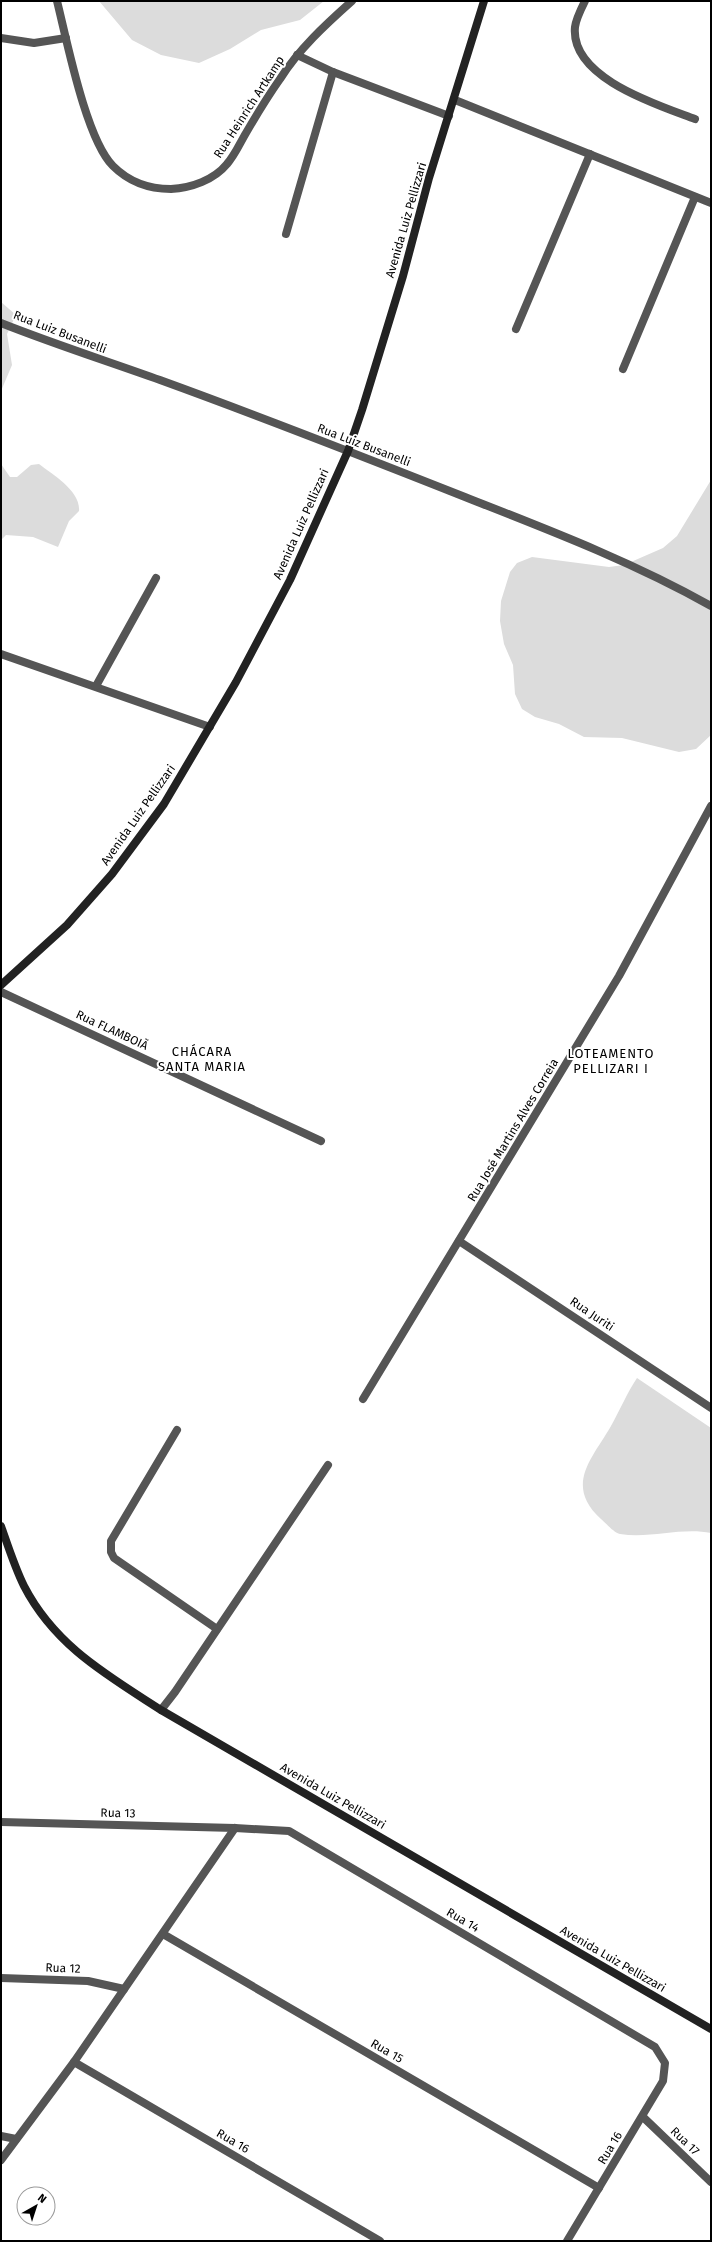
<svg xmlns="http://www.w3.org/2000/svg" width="712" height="2242" viewBox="0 0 712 2242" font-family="'Fira Sans',sans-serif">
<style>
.green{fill:#dcdcdc}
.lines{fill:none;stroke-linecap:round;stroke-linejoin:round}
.lane{stroke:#555;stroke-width:8}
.street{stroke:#555;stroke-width:8}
.secondary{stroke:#222;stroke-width:8}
.labels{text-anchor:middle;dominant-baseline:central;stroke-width:4;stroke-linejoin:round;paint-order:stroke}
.street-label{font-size:12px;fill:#000;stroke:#fff}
.neighbourhood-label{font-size:13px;letter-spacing:1px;fill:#000;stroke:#fff}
</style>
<rect width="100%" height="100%" fill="#fff"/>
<g class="green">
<polygon points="99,1 324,1 300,20 261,30 230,49 199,63 161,55 132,40"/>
<polygon points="1,302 16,315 7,334 12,365 1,391"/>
<path d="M1,464L10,477H17L31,465L39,464C53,475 81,491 79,511L69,521L58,547L33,537L6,535L1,540Z"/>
<polygon points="711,480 711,735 696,749 679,752 622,738 584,737 559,724 535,717 522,709 515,694 513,665 504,644 500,621 501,601 510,572 517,563 532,557 609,567 624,565 663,548 677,536"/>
<path d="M637,1378L711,1428V1533C681,1527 650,1539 620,1534C614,1533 606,1523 601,1519C564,1485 592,1459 611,1426C620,1410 627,1393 637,1378Z"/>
</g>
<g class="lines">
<g class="lane">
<path d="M585,1C581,9 576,19 575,27C570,78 658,105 695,119"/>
<polyline points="177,1430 111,1541 111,1552 114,1558 217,1629"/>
<polyline points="161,1710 175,1692 328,1465"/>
</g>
<g class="street">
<path d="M57,1C67,41 86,139 113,166C129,182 149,189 171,189C191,188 214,180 227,164C235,155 240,143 246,133C257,114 268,96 280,79C299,49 325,25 352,1"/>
<polyline points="1,38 34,43 66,38"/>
<polyline points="297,55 333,72 449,116"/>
<polyline points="455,100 711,203"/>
<polyline points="286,234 333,72"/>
<path d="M1,323C54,344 107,361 160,380C262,417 364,457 465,497C549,530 633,562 711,606"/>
<polyline points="516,329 590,154"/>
<polyline points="623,369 695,197"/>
<polyline points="1,654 210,727"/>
<polyline points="96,686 156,578"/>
<polyline points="1,992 321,1141"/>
<polyline points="459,1241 711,1408"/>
<polyline points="363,1399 619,976 711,806"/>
<polyline points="1,1822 235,1828 289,1831 655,2047 665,2063 663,2081 567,2241"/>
<polyline points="163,1934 599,2188"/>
<polyline points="1,1978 88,1981 124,1989"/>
<polyline points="74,2062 380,2241"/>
<polyline points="643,2117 711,2182"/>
<polyline points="1,2136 16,2139"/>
<polyline points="1,2160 74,2062 235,1828"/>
</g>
<g class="secondary">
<polyline points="1,985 67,925 112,874 164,804 236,682 290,580 348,451 362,410 403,276 429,178 484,1"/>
<path d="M1,1526C8,1546 15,1568 24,1586C55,1646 107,1675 161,1710L711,2029"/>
</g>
</g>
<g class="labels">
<g class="street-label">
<text transform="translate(249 107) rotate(-57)">Rua Heinrich Artkamp</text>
<text transform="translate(406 220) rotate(-74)">Avenida Luiz Pellizzari</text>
<text transform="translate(60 332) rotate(21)">Rua Luiz Busanelli</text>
<text transform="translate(364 445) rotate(21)">Rua Luiz Busanelli</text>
<text transform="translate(301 524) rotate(-66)">Avenida Luiz Pellizzari</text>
<text transform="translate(138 815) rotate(-55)">Avenida Luiz Pellizzari</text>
<text transform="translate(112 1030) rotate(25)">Rua FLAMBOIÃ</text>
<text transform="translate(513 1130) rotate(-59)">Rua José Martins Alves Correia</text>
<text transform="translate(592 1314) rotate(34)">Rua Juriti</text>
<text transform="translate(333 1796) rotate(30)">Avenida Luiz Pellizzari</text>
<text transform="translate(118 1813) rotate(1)">Rua 13</text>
<text transform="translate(463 1920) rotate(30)">Rua 14</text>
<text transform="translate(613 1959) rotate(30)">Avenida Luiz Pellizzari</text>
<text transform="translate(63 1968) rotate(2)">Rua 12</text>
<text transform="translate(387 2051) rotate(30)">Rua 15</text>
<text transform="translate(233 2141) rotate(30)">Rua 16</text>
<text transform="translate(685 2141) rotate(44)">Rua 17</text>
<text transform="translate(610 2148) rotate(-59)">Rua 16</text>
</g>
<g class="neighbourhood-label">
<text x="202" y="1051">CHÁCARA<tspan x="202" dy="15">SANTA MARIA</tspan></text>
<text x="611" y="1053">LOTEAMENTO<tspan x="611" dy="15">PELLIZARI I</tspan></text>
</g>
</g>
<rect width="712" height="2242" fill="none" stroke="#000000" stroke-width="4"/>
<g transform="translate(36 2206) rotate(39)"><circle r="19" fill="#ffffff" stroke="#999999"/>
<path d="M0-3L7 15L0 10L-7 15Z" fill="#000000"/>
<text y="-6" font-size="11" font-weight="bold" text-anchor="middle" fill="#000000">N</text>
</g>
</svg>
